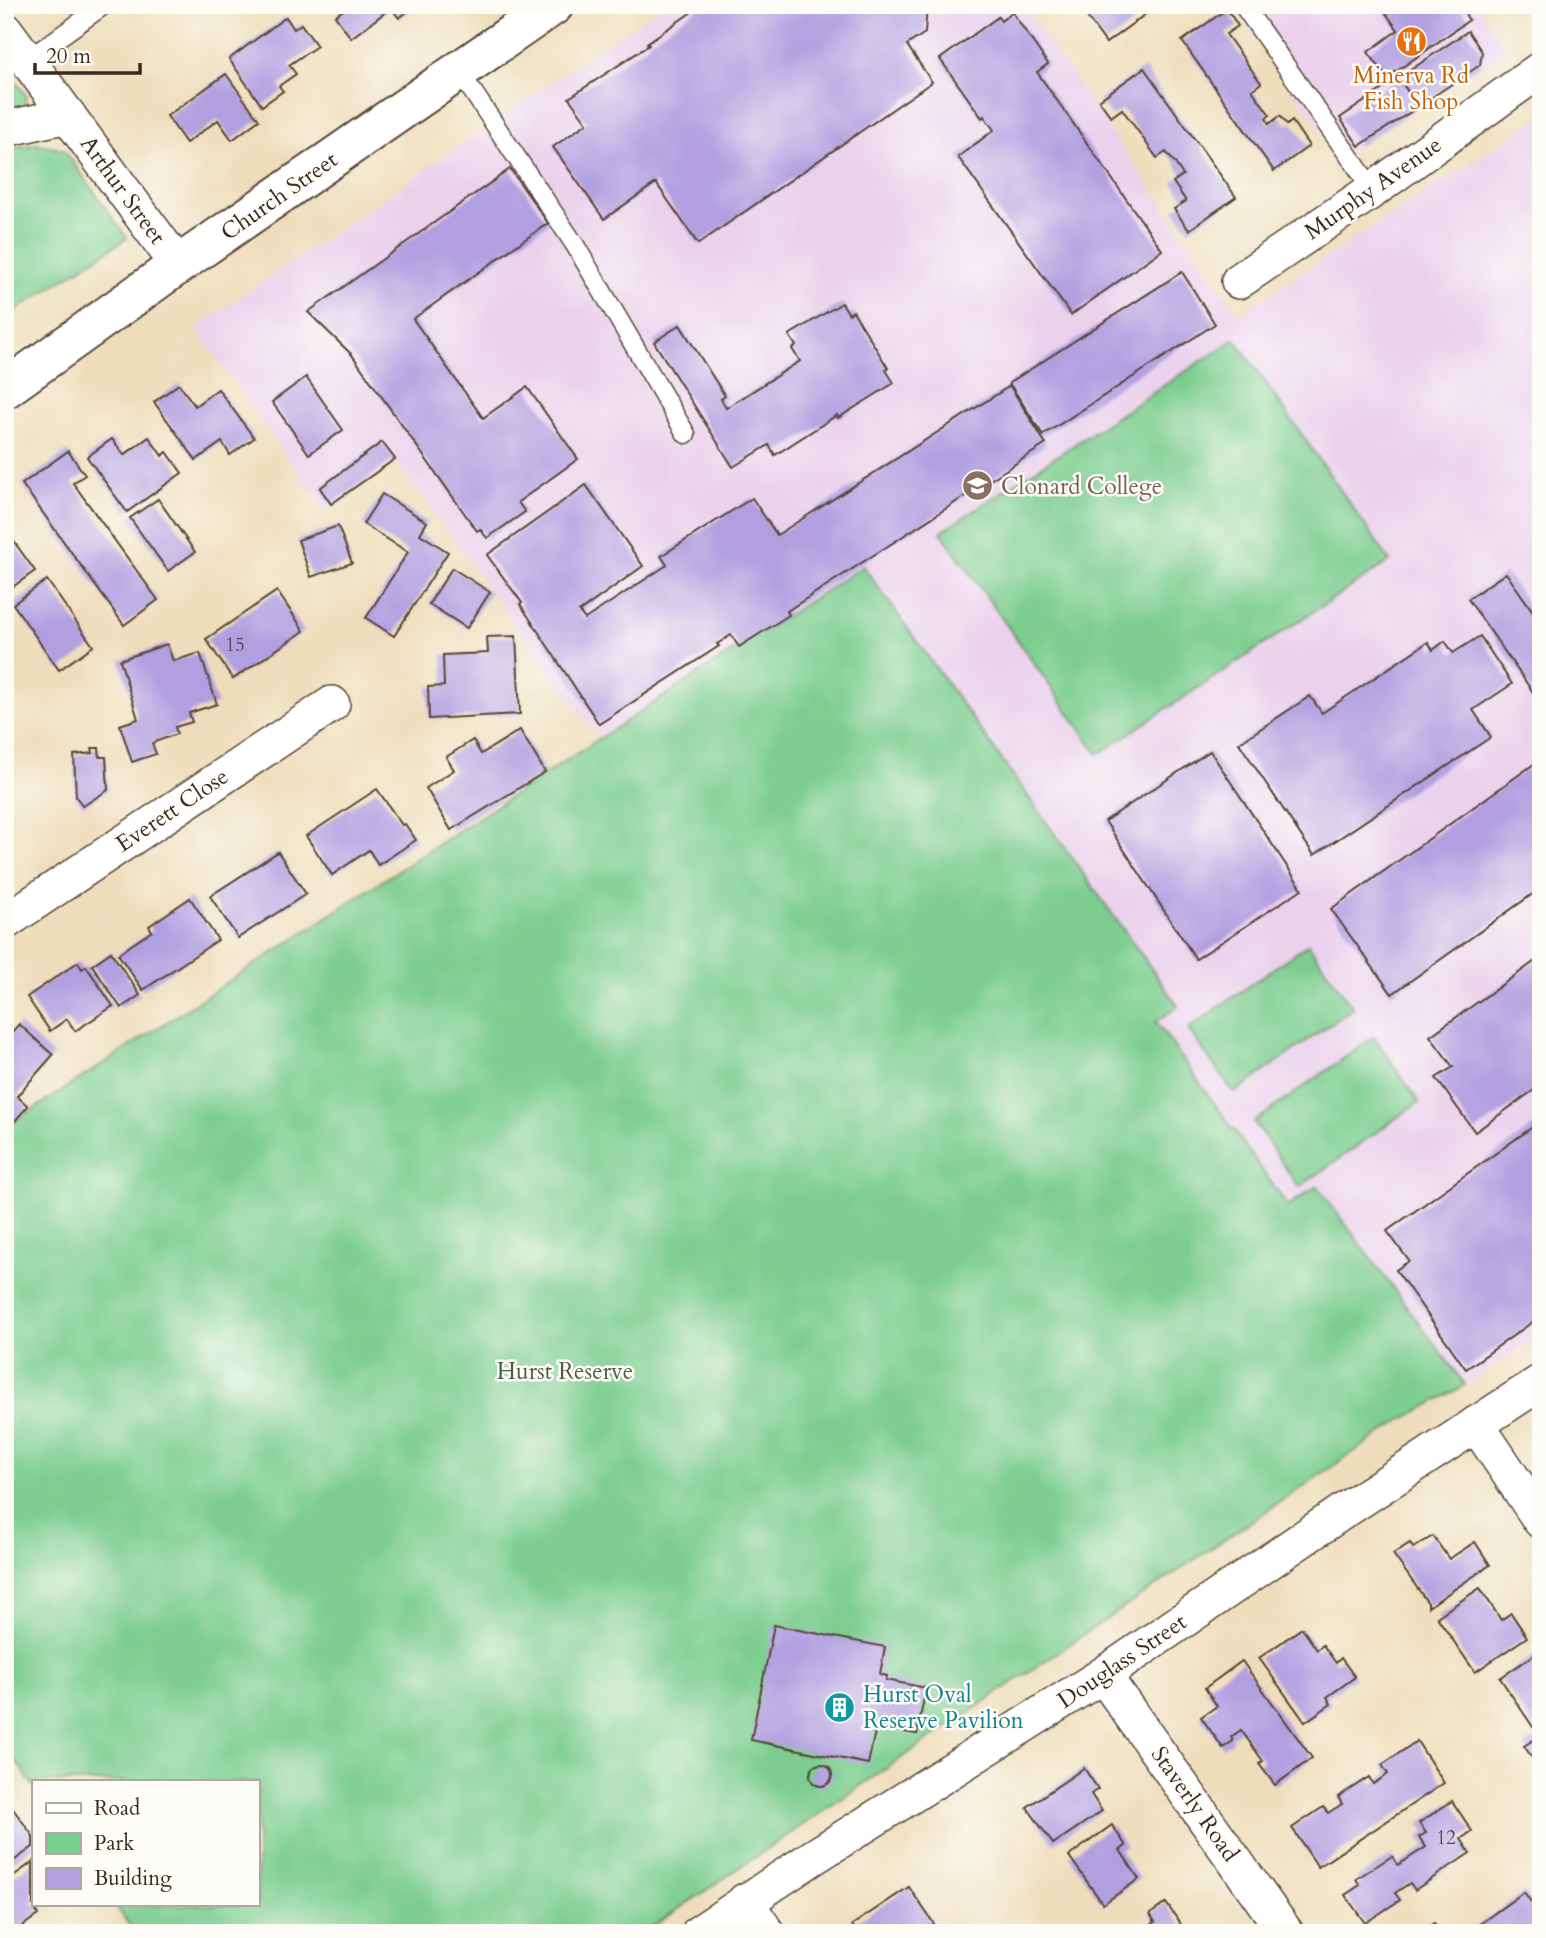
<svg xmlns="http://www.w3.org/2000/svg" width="1546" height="1938" viewBox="0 0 1546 1938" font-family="Cardo,serif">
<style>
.built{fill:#ead1ec}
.green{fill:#7bcd8f;stroke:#5b7c56;stroke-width:2}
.building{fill:#b19fe0}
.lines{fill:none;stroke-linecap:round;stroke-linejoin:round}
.service-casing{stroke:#564535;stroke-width:21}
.minor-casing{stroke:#564535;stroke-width:38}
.tertiary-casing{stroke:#564535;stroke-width:42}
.service{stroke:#fff;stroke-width:18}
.minor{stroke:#fff;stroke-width:35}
.tertiary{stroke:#fff;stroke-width:38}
.labels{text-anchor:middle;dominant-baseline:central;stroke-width:5;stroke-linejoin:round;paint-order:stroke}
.number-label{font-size:19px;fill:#58474e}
.food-label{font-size:23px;fill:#c56008;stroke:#fdfcf7}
.street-label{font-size:23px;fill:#3b2a1e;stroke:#fdfcf7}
.education-label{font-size:23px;fill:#785e54;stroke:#fdfcf7;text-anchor:start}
.park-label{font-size:23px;fill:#4e5b40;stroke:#fdfcf7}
.culture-label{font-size:23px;fill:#0d838f;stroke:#fdfcf7;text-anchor:start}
</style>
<rect width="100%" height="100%" fill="#fdfcf7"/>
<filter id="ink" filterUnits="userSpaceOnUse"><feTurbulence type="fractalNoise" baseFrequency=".0143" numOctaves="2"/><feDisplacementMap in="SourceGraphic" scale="14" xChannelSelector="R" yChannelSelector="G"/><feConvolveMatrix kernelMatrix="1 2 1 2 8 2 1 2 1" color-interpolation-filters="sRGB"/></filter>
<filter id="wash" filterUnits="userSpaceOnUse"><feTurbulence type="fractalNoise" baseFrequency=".00686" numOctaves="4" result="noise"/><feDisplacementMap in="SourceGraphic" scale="28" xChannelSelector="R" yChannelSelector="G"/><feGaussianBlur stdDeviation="1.57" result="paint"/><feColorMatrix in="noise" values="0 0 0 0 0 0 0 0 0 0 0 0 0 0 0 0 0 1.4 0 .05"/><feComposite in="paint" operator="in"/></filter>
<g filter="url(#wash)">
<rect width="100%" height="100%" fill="#eeddba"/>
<g class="built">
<polygon points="664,5 1022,5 1239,314 1541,117 1541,1335 1465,1385 1318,1186 1289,1206 1155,1022 1178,1005 863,566 600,740 396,461 325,511 196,328"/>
<polygon points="1233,5 1476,5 1508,50 1340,157"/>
</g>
<g class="green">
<polygon points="5,67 26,95 25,109 5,116"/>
<polygon points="38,144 64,150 127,238 5,317 5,148"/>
<polygon points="1235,339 1390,561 1098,754 941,532"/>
<polygon points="863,566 1178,1006 1156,1022 1288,1206 1317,1186 1465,1385 1395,1424 643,1933 135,1933 115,1905 257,1905 257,1782 33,1782 33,1786 16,1761 5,1767 5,1128"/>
<polygon points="1308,944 1353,1008 1234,1093 1188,1029"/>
<polygon points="1374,1037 1419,1102 1299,1187 1254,1122"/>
</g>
<g id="blocks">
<g class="building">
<polygon points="340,5 416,5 399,18 391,8 351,38 335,16 343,10"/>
<polygon points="702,5 927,5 925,33 907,45 932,82 698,244 656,183 604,219 553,147 587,123 569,98 649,45 647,43"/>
<polygon points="1089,5 1158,5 1106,43 1082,10"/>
<polygon points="1380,5 1458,5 1469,20 1387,78 1368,52 1398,30"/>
<polygon points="1227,9 1238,26 1226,34 1261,83 1252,90 1270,115 1266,118 1269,124 1280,116 1287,125 1292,121 1309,146 1274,171 1182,41"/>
<polygon points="1012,12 1048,64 1037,72 1162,250 1071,315 958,157 994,130 984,116 982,118 940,59 998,17 1001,21"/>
<polygon points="286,17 294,29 301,24 317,46 289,65 296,74 279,86 283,91 262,106 229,59"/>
<polygon points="1468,31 1482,52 1480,65 1419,106 1402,83 1418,107 1359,146 1340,118"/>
<polygon points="1144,68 1236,197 1189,230 1174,209 1186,201 1173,182 1183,175 1175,163 1166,152 1157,158 1122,109 1111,117 1099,100"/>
<polygon points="226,74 259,120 232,140 218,120 186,143 167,116"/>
<polygon points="510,169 548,223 413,319 483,418 527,387 578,459 518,502 525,512 487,538 480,529 477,531 352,355 308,312"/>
<polygon points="1182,272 1215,324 1043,435 1009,383"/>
<polygon points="842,303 849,314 853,311 888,368 886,370 894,383 838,418 837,415 775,455 769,445 733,467 654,342 680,325 725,396 721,399 726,408 800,361 792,349 796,346 789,335"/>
<polygon points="306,377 343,430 309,454 272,402"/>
<polygon points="179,384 195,406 218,389 254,438 230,455 222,442 196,460 154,402"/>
<polygon points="1010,386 1046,444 787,611 789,615 739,647 731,635 717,644 719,646 599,724 520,604 522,603 487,555 586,485 643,566 579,612 585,619 667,565 661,556 752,498 777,535"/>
<polygon points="149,437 162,456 167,452 182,473 127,512 87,457 112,439 124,455"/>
<polygon points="382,442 395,459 331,504 320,488"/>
<polygon points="68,451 85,475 73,483 158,600 124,625 22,484"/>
<polygon points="382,494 427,522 420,534 448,552 394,636 366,618 408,552 363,524"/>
<polygon points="158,499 195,552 168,571 130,518"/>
<polygon points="338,526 352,563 311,577 298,540"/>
<polygon points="5,529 35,571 11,588 5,580"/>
<polygon points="452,568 490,592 467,628 429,604"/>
<polygon points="1506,573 1541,623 1541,691 1535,695 1468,599"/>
<polygon points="47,580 93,646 59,670 13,604"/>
<polygon points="277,591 304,631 233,679 206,639"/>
<polygon points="516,636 520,714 429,719 428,687 444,686 443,655 488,653 487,637"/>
<polygon points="1480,636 1512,684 1473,710 1491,737 1314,855 1239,743 1310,696 1322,713 1428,642 1433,650 1445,641 1453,653"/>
<polygon points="167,644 173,661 200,653 217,704 189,713 192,722 175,727 177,734 152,743 156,754 132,762 120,725 138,719 120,660"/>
<polygon points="520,730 545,772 451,830 426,788 454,770 446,757 473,740 481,754"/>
<polygon points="92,748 99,748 100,757 106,757 108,790 83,806 76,797 74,755 93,753"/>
<polygon points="1210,751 1302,889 1196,959 1105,821"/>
<polygon points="1541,759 1541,888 1392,994 1331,909"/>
<polygon points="377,789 402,825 405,824 416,840 378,865 369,850 332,875 306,836"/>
<polygon points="278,852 306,894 238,938 210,896"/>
<polygon points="190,898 218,940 143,990 118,954 152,931 149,926"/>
<polygon points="111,952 140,995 121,1008 92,965"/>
<polygon points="1541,957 1541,1085 1475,1132 1436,1078 1453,1067 1430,1036"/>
<polygon points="78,962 82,969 86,966 113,1006 75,1031 67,1019 50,1031 27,997"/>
<polygon points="19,1024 53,1055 17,1096 28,1106 7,1130 5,1040"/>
<polygon points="1541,1121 1541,1316 1466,1369 1396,1270 1409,1261 1387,1231"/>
<polygon points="1433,1536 1449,1559 1475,1542 1490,1565 1428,1607 1428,1603 1393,1554 1410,1543 1413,1548"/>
<polygon points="1480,1588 1501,1620 1511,1613 1527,1637 1475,1672 1437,1617"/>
<polygon points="774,1625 885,1647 880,1674 887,1676 886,1680 926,1688 917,1734 876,1727 868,1764 751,1740"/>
<polygon points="1302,1628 1317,1650 1323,1645 1336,1663 1341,1658 1355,1677 1327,1697 1331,1704 1305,1722 1259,1658"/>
<polygon points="1534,1655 1541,1664 1541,1722 1533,1727 1500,1678"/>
<polygon points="1242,1661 1312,1758 1275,1785 1259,1764 1263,1761 1241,1730 1231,1737 1233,1741 1223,1748 1201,1717 1217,1706 1205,1688"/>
<polygon points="1541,1735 1541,1770 1524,1746"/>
<polygon points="1417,1741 1444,1783 1318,1867 1292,1828 1323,1807 1328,1813 1342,1804 1338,1797 1369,1777 1373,1784 1388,1774 1382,1765"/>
<circle cx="821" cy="1775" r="11"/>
<polygon points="1084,1768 1098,1789 1091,1794 1102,1811 1053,1844 1027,1807"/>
<polygon points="5,1798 33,1836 33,1847 5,1867"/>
<polygon points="1452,1801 1472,1831 1461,1839 1470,1853 1415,1890 1410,1883 1395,1893 1400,1900 1365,1923 1345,1895 1360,1885 1356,1879 1392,1856 1398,1865 1426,1847 1419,1837 1426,1833 1419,1823"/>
<polygon points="1112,1825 1126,1846 1120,1850 1139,1879 1103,1904 1069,1856"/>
<polygon points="33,1862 33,1905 44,1905 36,1911 38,1915 14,1932 5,1933 5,1882"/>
<polygon points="909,1887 934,1924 921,1933 858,1933 852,1925"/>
<polygon points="1524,1892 1536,1909 1541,1906 1541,1933 1467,1933"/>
<polygon points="1166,1903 1187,1933 1140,1933 1155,1922 1150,1914"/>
<polygon points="1434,1923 1441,1933 1420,1933"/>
</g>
</g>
</g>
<g filter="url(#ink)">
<use href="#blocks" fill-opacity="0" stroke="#564535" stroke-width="2"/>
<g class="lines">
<defs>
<g id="service">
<polyline points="1243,5 1373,190"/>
<polyline points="27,60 104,5"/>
<polyline points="459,71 575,245 686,434"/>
</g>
<g id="minor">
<polyline points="5,30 178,265"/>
<polyline points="5,129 68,115"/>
<polyline points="1239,281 1373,190 1541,69"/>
<polyline points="5,922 332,704"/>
<polyline points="1476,1424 1541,1521"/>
<polyline points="1103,1675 1286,1933"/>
<polyline points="745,1901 767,1933"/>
<polyline points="699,1933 812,1858 1103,1675 1342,1512 1541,1382"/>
</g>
<polyline id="tertiary" points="5,389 178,265 554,5"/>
</defs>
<use href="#service" class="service-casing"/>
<use href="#minor" class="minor-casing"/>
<use href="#tertiary" class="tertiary-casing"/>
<use href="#service" class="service"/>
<use href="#minor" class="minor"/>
<use href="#tertiary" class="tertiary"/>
</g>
</g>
<defs>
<symbol id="restaurant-disc" viewBox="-11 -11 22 22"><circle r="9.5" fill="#e8710a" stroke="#fdfcf7"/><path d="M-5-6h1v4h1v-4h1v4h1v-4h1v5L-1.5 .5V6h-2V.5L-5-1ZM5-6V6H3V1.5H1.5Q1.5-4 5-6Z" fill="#fff"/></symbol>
<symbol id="school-disc" viewBox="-11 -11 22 22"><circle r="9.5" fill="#8d6e63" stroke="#fdfcf7"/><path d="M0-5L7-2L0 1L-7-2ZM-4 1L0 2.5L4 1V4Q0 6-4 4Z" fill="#fff"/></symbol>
<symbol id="building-disc" viewBox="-11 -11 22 22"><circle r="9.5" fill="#0f9aa8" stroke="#fdfcf7"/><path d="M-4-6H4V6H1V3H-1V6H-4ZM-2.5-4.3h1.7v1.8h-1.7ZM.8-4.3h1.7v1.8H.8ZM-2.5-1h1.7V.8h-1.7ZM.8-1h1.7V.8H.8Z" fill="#fff"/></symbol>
</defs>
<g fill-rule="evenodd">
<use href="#restaurant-disc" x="1394" y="24" width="35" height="35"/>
<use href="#school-disc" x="960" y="468" width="35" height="35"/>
<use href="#building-disc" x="822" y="1690" width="35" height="35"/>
</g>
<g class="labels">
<g class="number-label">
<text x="235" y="645">15</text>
<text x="1446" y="1838">12</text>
</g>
<g class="food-label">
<text x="1411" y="75">Minerva Rd<tspan x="1411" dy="26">Fish Shop</tspan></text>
</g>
<g class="street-label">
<text transform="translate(1373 188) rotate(-35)">Murphy Avenue</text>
<text transform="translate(123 190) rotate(54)">Arthur Street</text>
<text transform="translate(279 196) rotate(-35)">Church Street</text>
<text transform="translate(172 810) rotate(-34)">Everett Close</text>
<text transform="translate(1122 1661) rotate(-34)">Douglass Street</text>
<text transform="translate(1195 1804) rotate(55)">Staverly Road</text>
</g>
<g class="education-label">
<text x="1001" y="486">Clonard College</text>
</g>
<g class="park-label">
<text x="565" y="1371">Hurst Reserve</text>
</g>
<g class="culture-label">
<text x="863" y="1694">Hurst Oval<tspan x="863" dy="26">Reserve Pavilion</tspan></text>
</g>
</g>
<rect width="1546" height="1938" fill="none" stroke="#fdfcf7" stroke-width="28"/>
<rect x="32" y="1780" width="228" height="126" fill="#fdfcf7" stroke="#afa8a0" stroke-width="2"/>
<rect x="46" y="1803" width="35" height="10" fill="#ffffff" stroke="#afa8a0" stroke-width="2"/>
<text x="94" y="1815" font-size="21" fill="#3b2a1e">Road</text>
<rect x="46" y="1833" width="35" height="21" fill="#7bcd8f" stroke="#afa8a0" stroke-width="2"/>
<text x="94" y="1850" font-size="21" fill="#3b2a1e">Park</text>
<rect x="46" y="1868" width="35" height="21" fill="#b19fe0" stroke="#afa8a0" stroke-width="2"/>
<text x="94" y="1885" font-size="21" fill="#3b2a1e">Building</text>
<path d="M35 63v10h105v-10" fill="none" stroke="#3b2a1e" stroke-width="3.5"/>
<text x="46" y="63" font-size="21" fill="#3b2a1e" stroke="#fdfcf7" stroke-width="5" paint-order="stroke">20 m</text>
</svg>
